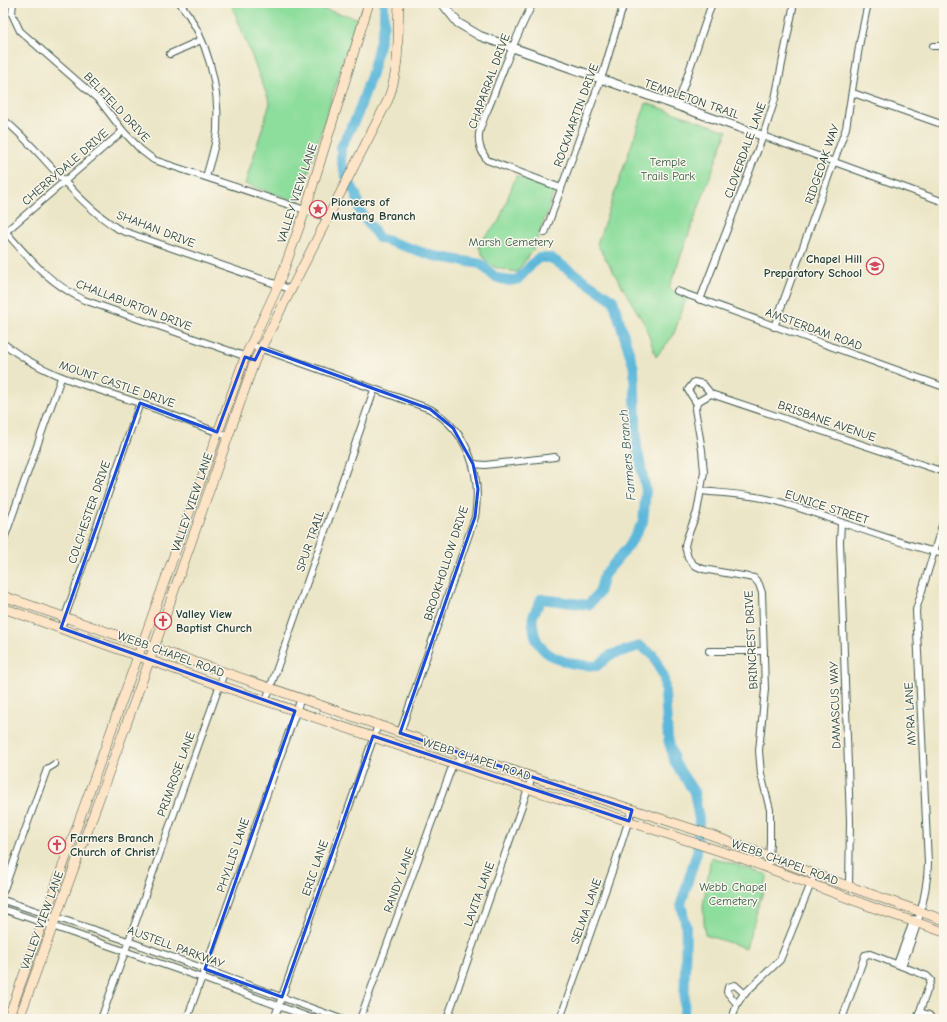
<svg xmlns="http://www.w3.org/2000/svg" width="947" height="1022" viewBox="0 0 947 1022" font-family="'Comic Neue',sans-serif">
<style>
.green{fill:#8ddd9c;stroke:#568d68}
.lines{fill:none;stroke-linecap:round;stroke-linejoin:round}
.river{stroke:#5cb7da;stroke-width:10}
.minor-casing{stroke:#3e564a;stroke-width:8}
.tertiary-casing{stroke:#3e564a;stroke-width:10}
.secondary-casing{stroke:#3e564a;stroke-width:10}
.minor{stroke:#fff;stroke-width:6}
.tertiary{stroke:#fff;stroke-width:8}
.secondary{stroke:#fee4c6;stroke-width:9}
.marked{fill:none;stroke:#1d4ed8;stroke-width:3;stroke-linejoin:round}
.labels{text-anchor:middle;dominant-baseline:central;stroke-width:3;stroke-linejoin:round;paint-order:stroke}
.street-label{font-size:12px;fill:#1f3d34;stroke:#fbf7ec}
.park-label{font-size:12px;fill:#355d49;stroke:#fbf7ec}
.poi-label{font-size:12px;font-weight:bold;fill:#1f3d34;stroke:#fbf7ec;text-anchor:start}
.water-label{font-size:13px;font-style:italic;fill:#2e5c5e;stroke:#fbf7ec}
</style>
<rect width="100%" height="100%" fill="#fbf7ec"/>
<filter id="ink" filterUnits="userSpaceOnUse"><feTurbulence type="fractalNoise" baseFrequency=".025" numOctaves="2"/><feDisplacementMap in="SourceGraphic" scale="8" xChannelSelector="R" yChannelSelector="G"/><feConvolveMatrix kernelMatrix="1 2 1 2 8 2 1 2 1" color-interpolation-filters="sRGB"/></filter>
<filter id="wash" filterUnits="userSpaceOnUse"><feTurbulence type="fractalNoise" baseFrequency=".012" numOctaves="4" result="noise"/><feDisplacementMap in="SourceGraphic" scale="16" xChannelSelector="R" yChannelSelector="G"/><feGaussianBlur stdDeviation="0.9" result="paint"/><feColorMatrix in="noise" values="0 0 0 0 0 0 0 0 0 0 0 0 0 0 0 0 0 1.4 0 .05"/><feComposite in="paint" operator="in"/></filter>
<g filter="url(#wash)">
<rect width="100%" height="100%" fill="#ece6c8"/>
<g class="green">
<polygon points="231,3 284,3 307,5 357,18 299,202 245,184 270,103"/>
<polygon points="646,103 727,131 669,288 686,299 673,336 656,357 645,325 597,244"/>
<path d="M516,176L555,190L533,250L517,272C494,268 486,268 478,244L499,221Z"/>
<polygon points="711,857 768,875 746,948 705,935 703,906"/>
</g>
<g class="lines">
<path class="river" d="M384,3V24L372,73L357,116L341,147V160L345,174L356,194L360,211L379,238L434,256L481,264L495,277L509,281L518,279L538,258H551L613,300L634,368L637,447L646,490L643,522L628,547L604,575L599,593L588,605L541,599C539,605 535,611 533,616C531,621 534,627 534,632C539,659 573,666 597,666L610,655L640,646L653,655L664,677L668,739L675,763L694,792L699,819L697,852L681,904L686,926L684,1019"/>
</g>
</g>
<g filter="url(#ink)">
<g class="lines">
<defs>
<g id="minor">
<polyline points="13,3 12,14 20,31 100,101 123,131 141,150 154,160 329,218"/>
<path d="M180,3C207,37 220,86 217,130C216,145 210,162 206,177"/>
<path d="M533,3C517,34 504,67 492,99C488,110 481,122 479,134C478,144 481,151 487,160L561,188"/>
<polyline points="933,46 944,46"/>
<polyline points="170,54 201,40"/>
<polyline points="853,93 944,125"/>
<polyline points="677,106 712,3"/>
<path d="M3,119C45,153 74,202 120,230L290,289"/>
<polyline points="763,136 944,202"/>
<path d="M3,229C30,259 46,281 84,300L247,357"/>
<polyline points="545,233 604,70 624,3"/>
<polyline points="3,234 123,131"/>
<polyline points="677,291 944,387"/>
<polyline points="700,300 763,136 775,99 794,3"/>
<polyline points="774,327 846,128 860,41 868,3"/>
<path d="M3,343C45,377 90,386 139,403C169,413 198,426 228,436"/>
<path d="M251,345L430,409C469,432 482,474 475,517L400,733"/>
<polyline points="697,404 688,390 694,382 703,384 711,394"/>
<polyline points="473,464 485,465 555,457"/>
<path d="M701,491C730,494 759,495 786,504C839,520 890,542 944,554"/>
<polyline points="841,524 840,542 850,821 849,886"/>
<polyline points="3,542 61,378"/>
<polyline points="61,628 140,403"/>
<polyline points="709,651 764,651"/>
<polyline points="266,700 374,390"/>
<polyline points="768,868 770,844 770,810 761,774 759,751 765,689 762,593 759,584 754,578 703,569 694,565 688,558 685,546 687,538 697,512 704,472 702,450 695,409 699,401 711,394 944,472"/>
<polyline points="3,892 47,769 55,764"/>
<polyline points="3,900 128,941 341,1019"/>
<polyline points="3,909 202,978 314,1019"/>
<polyline points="897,964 914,919"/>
<path d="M902,966C915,933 927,899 928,863L916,610L944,519"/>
<polyline points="737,1004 727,992 728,987 735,985 745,994"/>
<polyline points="920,1012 929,1015 932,1019"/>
<polyline points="101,1019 224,673"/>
<polyline points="187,1019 301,698"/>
<polyline points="274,1019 378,725"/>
<polyline points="360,1019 453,764 468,756"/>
<polyline points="447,1019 532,777"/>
<polyline points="560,1019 614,866 632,810"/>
<polyline points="732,1019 737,1004 743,995 780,960 812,881"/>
<polyline points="842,1019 865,955 870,954 927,976 931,980 917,1019"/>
</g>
<polyline id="tertiary" points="442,3 458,23 480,36 763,136"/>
<g id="secondary">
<polyline points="3,596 468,756 711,835 814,874 944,920"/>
<polyline points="3,608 219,685 453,764 744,859 877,909 944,932"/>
<polyline points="8,1019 245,357 278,286 305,211 369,3"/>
<path d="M19,1019L154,648L255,360L388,100C401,64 397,40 399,3"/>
</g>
</defs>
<use href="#minor" class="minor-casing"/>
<use href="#tertiary" class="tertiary-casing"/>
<use href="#secondary" class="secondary-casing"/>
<use href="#minor" class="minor"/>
<use href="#tertiary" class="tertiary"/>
<use href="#secondary" class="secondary"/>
</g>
</g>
<path class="marked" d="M261,348L430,409L453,428L473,464L478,489L475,517L400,733L632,810L629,821L373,736L282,997L205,969L295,711L61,628L140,403L217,432L245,357L255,360Z"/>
<defs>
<symbol id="sight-ring" viewBox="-11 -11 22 22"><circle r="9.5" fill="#fbf7ec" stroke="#d1495b" stroke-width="1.5"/><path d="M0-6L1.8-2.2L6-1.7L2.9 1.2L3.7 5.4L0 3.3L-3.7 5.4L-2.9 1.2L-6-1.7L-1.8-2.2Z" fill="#d1495b"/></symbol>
<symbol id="school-ring" viewBox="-11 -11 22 22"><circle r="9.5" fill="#fbf7ec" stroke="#d1495b" stroke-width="1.5"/><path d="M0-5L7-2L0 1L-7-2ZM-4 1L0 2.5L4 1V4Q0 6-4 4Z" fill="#d1495b"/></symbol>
<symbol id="church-ring" viewBox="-11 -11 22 22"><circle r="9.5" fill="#fbf7ec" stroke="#d1495b" stroke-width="1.5"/><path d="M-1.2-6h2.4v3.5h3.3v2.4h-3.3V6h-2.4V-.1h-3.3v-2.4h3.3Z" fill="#d1495b"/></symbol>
</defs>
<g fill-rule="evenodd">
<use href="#sight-ring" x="308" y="199" width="20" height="20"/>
<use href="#school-ring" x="865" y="256" width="20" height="20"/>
<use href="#church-ring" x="153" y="611" width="20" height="20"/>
<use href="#church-ring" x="47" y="835" width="20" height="20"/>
</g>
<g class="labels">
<g class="street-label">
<text transform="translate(489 81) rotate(-70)">CHAPARRAL DRIVE</text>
<text transform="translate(692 99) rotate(19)">TEMPLETON TRAIL</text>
<text transform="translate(117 107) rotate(47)">BELFIELD DRIVE</text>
<text transform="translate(576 115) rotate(-70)">ROCKMARTIN DRIVE</text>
<text transform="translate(745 150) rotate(-70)">CLOVERDALE LANE</text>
<text transform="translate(822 164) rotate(-71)">RIDGEOAK WAY</text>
<text transform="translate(65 167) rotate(-41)">CHERRYDALE DRIVE</text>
<text transform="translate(297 193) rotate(-72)">VALLEY VIEW LANE</text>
<text transform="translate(156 229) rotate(21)">SHAHAN DRIVE</text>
<text transform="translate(134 305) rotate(21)">CHALLABURTON DRIVE</text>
<text transform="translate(814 329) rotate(20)">AMSTERDAM ROAD</text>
<text transform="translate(117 384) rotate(19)">MOUNT CASTLE DRIVE</text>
<text transform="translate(827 421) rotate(19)">BRISBANE AVENUE</text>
<text transform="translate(192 502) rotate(-71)">VALLEY VIEW LANE</text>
<text transform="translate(827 507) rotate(18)">EUNICE STREET</text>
<text transform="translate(89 512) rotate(-71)">COLCHESTER DRIVE</text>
<text transform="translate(310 541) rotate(-71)">SPUR TRAIL</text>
<text transform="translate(446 563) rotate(-72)">BROOKHOLLOW DRIVE</text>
<text transform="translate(751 640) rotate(-93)">BRINCREST DRIVE</text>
<text transform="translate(171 654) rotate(20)">WEBB CHAPEL ROAD</text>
<text transform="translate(835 705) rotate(-92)">DAMASCUS WAY</text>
<text transform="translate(910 714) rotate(-93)">MYRA LANE</text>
<text transform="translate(477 759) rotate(18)">WEBB CHAPEL ROAD</text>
<text transform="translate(176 774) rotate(-70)">PRIMROSE LANE</text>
<text transform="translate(233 855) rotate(-71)">PHYLLIS LANE</text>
<text transform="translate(785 862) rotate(20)">WEBB CHAPEL ROAD</text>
<text transform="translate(315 868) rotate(-71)">ERIC LANE</text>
<text transform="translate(399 880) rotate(-70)">RANDY LANE</text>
<text transform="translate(479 894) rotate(-70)">LAVITA LANE</text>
<text transform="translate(586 911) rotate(-70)">SELMA LANE</text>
<text transform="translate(42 920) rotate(-70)">VALLEY VIEW LANE</text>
<text transform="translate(176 947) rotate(20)">AUSTELL PARKWAY</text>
</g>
<g class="park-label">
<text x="668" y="162">Temple<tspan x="668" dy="14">Trails Park</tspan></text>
<text x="511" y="242">Marsh Cemetery</text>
<text x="733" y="887">Webb Chapel<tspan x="733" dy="14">Cemetery</tspan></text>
</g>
<g class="poi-label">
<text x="331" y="202">Pioneers of<tspan x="331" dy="14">Mustang Branch</tspan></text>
<text x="862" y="259" text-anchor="end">Chapel Hill<tspan x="862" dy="14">Preparatory School</tspan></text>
<text x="176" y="614">Valley View<tspan x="176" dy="14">Baptist Church</tspan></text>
<text x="70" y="838">Farmers Branch<tspan x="70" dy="14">Church of Christ</tspan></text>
</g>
<g class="water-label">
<text transform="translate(627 455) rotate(-95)">Farmers Branch</text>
</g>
</g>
<rect width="947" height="1022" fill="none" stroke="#fbf7ec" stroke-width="16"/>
</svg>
